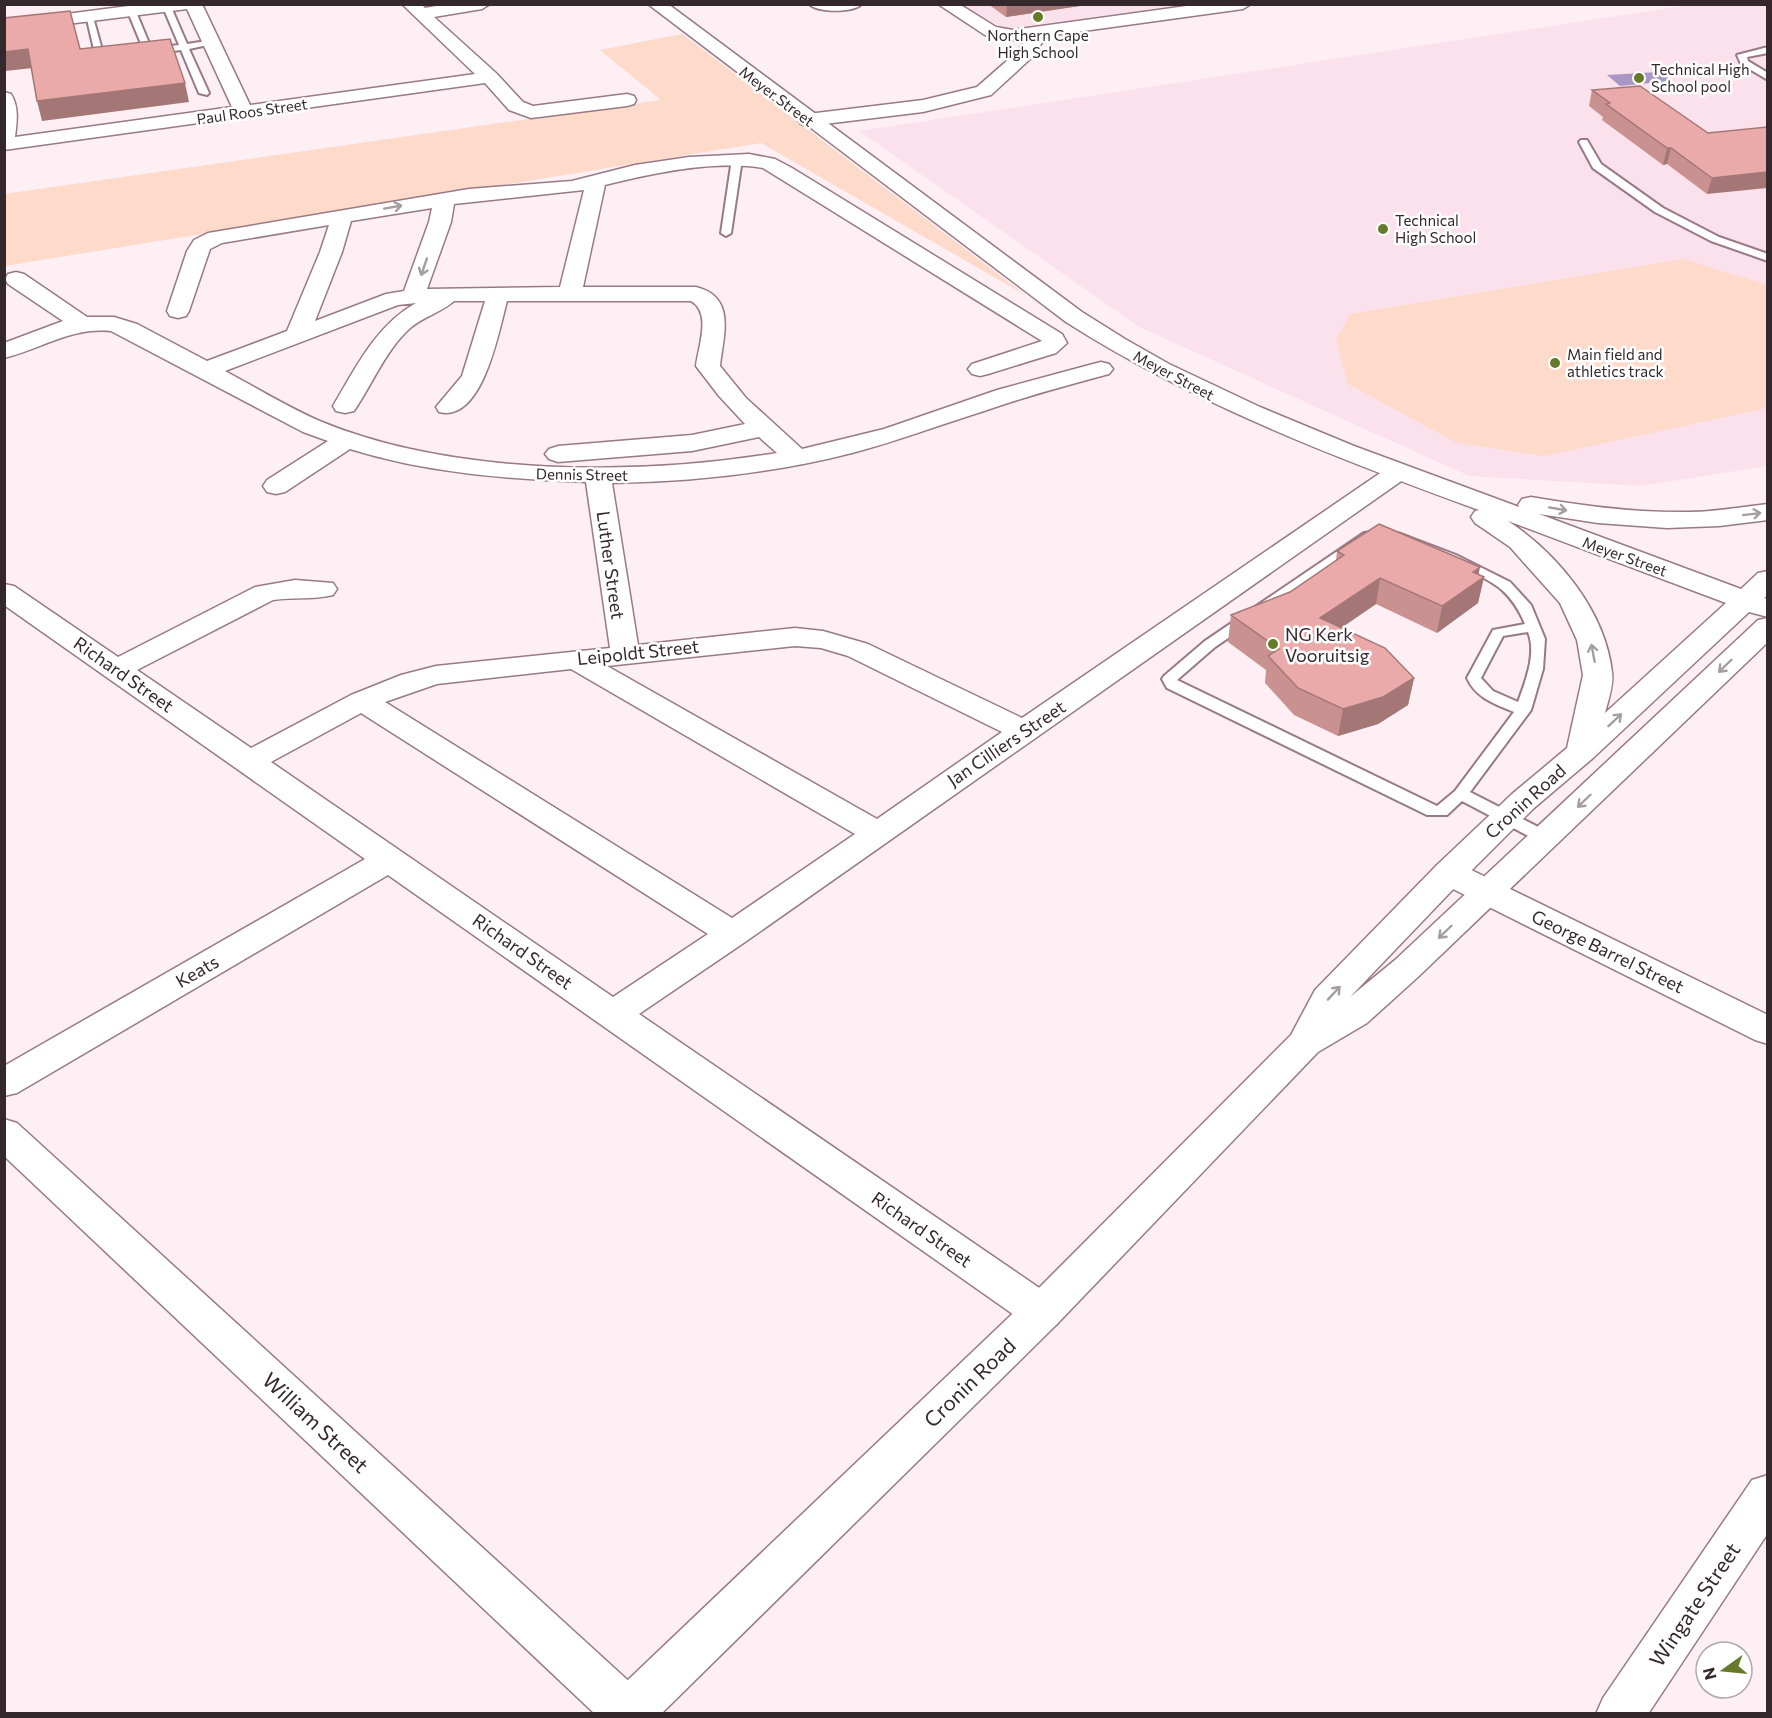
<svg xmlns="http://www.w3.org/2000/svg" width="1772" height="1718" viewBox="0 0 1772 1718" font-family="Commissioner,sans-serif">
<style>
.built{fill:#fbe1eb}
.green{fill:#fddaca}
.water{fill:#a995c6}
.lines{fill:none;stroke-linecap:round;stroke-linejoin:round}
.lane-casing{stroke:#987985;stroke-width:4}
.street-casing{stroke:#987985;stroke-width:3}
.secondary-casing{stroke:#987985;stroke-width:3}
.lane{fill:#fff;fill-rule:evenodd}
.street{fill:#fff;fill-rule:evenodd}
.secondary{fill:#fff;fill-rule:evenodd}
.wall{fill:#c99291}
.shaded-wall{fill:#a47776}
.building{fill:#eaaaa9;stroke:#a47776;stroke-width:1.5}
.oneway{stroke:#a49ea0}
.poi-dot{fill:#677a2a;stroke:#fff;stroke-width:2}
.labels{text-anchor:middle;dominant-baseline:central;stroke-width:5;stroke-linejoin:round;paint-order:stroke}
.far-poi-label{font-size:15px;fill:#35282c;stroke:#fff;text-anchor:start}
.far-street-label{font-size:15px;fill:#35282c;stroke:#fff}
.street-label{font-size:18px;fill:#35282c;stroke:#fff}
.poi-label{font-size:18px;fill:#35282c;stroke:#fff;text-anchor:start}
.near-street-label{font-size:21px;fill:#35282c;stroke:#fff}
</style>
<rect width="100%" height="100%" fill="#fdeff4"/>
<g class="built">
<polygon points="963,5 1179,5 1005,29"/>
<polygon points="1689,5 1767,5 1767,466 1641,486 1469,476 1139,327 859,131"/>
</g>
<g class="green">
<polygon points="682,34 1027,296 761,143 5,266 4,194 661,100 600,50"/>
<polygon points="1684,259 1767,285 1767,408 1544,456 1457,443 1348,384 1336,341 1350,314"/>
</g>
<polygon class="water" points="1659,72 1672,81 1620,86 1607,75"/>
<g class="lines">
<defs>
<g id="lane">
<polygon points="167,4 171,7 187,44 213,40 217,43 189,49 209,93 207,95 199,93 181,50 151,54 144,51 128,12 132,9 136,12 151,48 179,45 163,7"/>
<polygon points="86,15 93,17 102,50 117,53 117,57 95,54"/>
<polygon points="1768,47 1768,53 1747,57 1748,61 1768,73 1768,80 1741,64 1737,55"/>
<polygon points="1581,140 1587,140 1601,164 1663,208 1719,237 1768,254 1768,261 1711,241 1655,212 1593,168 1579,142"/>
<polygon points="737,156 742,159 731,233 726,236 721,233 732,159"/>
<path d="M1382,531L1401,534L1456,555L1510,582L1531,605L1545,639L1543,669L1531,710L1470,792L1550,833L1552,837L1550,841H1538L1462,801L1447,815H1427L1167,688L1162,679L1164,676L1205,641L1364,533ZM1382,539C1406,542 1485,574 1502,590C1513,600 1519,610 1525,624L1493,630L1467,678C1476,698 1495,704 1514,712L1455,791L1437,806L1177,680L1215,647L1372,540ZM1528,632C1537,654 1525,682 1518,702L1493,691L1481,678L1503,636Z"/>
</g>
<g id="street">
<path d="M144,4H202L250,105L475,74L402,4H421L425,8L447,4H490L482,9L434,17L496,73L523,102L533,106L627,94L634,96L636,100L634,104L627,106L531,118L509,110L485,83L4,150V92L11,94C19,107 17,121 15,137L232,107L187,9L4,32V22Z"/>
<path d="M809,4H862C854,13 817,13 809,4Z"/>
<polygon points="938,4 959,4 996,27 1013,30 1201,4 1251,4 1243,9 1047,36 1029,60 991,95 923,112 808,126 801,124 798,120 801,116 808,114 923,100 977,87 1017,52 1027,38 1013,40 985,35"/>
<path d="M749,154L775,159L792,168L1062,334L1067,343L1056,353L988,374L980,376L972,374L968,369L972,364L1042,341L763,168C714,160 653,173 605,185L583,287H696C737,297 723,336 720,366L746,398L802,449L884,429L997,390L1093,364L1101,362L1109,364L1113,369L1109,374C1068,385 1027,396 987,410C942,424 898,441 852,453C773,473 693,482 612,483L638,645L795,628L823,631L868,644L1022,718L1389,467L1398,464L1407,467L1411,472L1407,477L745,942L639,1014L1057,1300L1063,1312L1057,1324L1042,1329L1027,1324L388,875L17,1093L4,1096V1066L365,859L4,605V584L14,586L118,657L255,587L295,580L333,583L337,589L333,595C314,600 293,597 273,600L137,670L251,748L351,695L401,675L436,666L610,648L586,482C506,479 427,473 350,449L285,492L276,494L267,492L263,486L267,480L328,441L303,432L111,331C71,327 41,349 4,358V343L63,321L8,284L5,279L8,274L16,272L24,274L87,317H114L137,324L207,361L287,331L320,252L329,225L222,243L210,249L189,311L186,316L178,318L170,316L167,311L187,251L194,240L208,233L469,189L572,181L635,165L689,157ZM584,190L560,287L427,289L451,222L454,204ZM432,208L429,222L404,291L386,294L315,321L342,252L351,221ZM454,301H485L462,376L436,407L439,412C483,423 499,330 507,301H691C712,313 698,347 696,366L719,396L745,424L692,435L558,446L549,449L545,454L549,459L558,462L692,451L759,437L777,453C637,476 454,476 322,422C289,408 257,388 225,371L398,305L416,303C376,325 355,369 333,406L336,411L345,413L354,411C372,385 384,353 408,330C421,317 441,313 454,301ZM795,646L821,648L848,656L1002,732L877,819L607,666ZM571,669L855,834L732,918L385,702L437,684ZM361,713L708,934L613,997L271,762Z"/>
<polygon points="1449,862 1461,865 1768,1015 1768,1044 1755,1040 1437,881 1432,873 1437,865"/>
<polygon points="4,1119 17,1123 645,1696 652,1714 595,1714 4,1156"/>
<polygon points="1768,1475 1768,1533 1648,1714 1596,1714 1603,1698 1752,1480"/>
</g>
<path id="secondary" d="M648,4H668L1082,312L1125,339L1169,364L1260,407L1354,446L1519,507L1518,505L1522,499L1531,497C1583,506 1636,513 1689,512C1715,512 1741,507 1768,504V520L1719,526L1667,528L1598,523L1539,514L1741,589L1758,573L1768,571V595L1764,598L1768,599V617L1749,612L1593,758L1534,808L1461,881L1350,997L1395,960L1758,620L1768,618V642L1419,976L1367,1023L1318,1052L1057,1324L661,1714H602L609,1698L1027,1300L1291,1035L1315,990L1437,865L1512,794L1567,748L1583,675L1577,640L1560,603L1510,547L1475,523L1471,517L1475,511L1479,510C1336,458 1195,404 1066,322ZM1508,521L1726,603L1605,713C1608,701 1614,685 1612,672C1605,611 1558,554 1508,521Z"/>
</defs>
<use href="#lane" class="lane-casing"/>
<use href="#street" class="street-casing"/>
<use href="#secondary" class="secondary-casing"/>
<use href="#lane" class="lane"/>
<use href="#street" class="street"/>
<use href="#secondary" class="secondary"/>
</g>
<g class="wall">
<polygon points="988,4 1093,4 1006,17"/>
<polygon points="1592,90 1708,133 1767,127 1707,194 1667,164 1663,165 1602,120 1603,117 1589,106"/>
<polygon points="1337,551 1478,575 1484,577 1478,603 1437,633 1376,604 1341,628 1414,678 1408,705 1378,724 1338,736 1294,715 1265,683 1266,670 1228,642 1231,615 1290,592 1336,560"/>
</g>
<g class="shaded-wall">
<polygon points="1007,4 1093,4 1006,17"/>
<polygon points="28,49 33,68 5,71 4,52"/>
<polygon points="185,83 189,102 42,121 37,101"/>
<polygon points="1667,148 1671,148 1667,164 1663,165"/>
<polygon points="1767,172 1767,188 1707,194 1712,178"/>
<polygon points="1480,567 1477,582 1484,577 1478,603 1437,633 1442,606 1473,572"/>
<polygon points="1380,578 1376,604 1316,645 1320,618"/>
<polygon points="1414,678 1408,705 1378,724 1338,736 1343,709"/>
</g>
<g class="building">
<polygon points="70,11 80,49 170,39 185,83 37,101 28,49 4,52 4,18"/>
<polygon points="1640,86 1708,133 1767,127 1767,172 1712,178 1671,148 1667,148 1606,104 1610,103 1592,90"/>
<polygon points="1379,524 1480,567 1473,572 1484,577 1442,606 1380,578 1320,618 1385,648 1414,678 1383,697 1343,709 1298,688 1268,656 1279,649 1231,615 1290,592 1344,555 1337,551"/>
</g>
<defs><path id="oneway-shaft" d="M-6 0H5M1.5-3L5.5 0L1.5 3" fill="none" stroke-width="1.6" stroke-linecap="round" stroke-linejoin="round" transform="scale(1.5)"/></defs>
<g class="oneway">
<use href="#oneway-shaft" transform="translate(393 207) rotate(-10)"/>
<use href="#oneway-shaft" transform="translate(424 267) rotate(109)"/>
<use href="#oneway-shaft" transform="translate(1558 509) rotate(10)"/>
<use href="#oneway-shaft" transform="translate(1752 514) rotate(-7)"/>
<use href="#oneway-shaft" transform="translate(1593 653) rotate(-101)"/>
<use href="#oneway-shaft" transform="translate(1725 666) rotate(136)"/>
<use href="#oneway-shaft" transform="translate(1615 720) rotate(-43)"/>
<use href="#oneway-shaft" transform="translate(1584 801) rotate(136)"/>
<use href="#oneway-shaft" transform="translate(1445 932) rotate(136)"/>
<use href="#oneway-shaft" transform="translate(1334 993) rotate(-47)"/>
</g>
<g class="poi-dot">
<circle cx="1038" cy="17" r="6"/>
<circle cx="1639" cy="78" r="6"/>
<circle cx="1383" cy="229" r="6"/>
<circle cx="1555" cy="363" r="6"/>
<circle cx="1273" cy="644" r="6"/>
</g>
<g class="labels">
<g class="far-poi-label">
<text x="1038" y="35" text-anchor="middle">Northern Cape<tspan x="1038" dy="17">High School</tspan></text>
<text x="1651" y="69">Technical High<tspan x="1651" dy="17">School pool</tspan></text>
<text x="1395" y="220">Technical<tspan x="1395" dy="17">High School</tspan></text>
<text x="1567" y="354">Main field and<tspan x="1567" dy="17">athletics track</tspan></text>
</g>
<g class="far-street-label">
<text transform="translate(777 96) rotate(37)">Meyer Street</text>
<text transform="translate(252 111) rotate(-8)">Paul Roos Street</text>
<text transform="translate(1174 375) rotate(28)">Meyer Street</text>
<text transform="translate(582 474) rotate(1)">Dennis Street</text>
<text transform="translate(1625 556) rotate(20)">Meyer Street</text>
</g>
<g class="street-label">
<text transform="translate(611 565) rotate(82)">Luther Street</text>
<text transform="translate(638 652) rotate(-6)">Leipoldt Street</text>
<text transform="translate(124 674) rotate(35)">Richard Street</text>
<text transform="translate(1006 743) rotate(-34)">Jan Cilliers Street</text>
<text transform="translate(1525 801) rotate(-42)">Cronin Road</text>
<text transform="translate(523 951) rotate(35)">Richard Street</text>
<text transform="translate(1608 951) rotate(26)">George Barrel Street</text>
<text transform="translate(197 971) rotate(-30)">Keats</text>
<text transform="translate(922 1229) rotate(35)">Richard Street</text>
</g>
<g class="poi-label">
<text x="1285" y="634">NG Kerk<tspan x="1285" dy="21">Vooruitsig</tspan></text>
</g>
<g class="near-street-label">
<text transform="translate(969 1382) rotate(-44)">Cronin Road</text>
<text transform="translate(316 1422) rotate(43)">William Street</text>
<text transform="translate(1694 1604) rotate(-56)">Wingate Street</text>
</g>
</g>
<rect width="1772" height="1718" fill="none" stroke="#35282c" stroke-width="12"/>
<g transform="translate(1724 1670) rotate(255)"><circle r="28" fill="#ffffff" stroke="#aea9ab" stroke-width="1.5"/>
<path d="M0-4.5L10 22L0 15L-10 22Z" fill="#677a2a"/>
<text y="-9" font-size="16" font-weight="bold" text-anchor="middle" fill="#35282c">N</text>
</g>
</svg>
